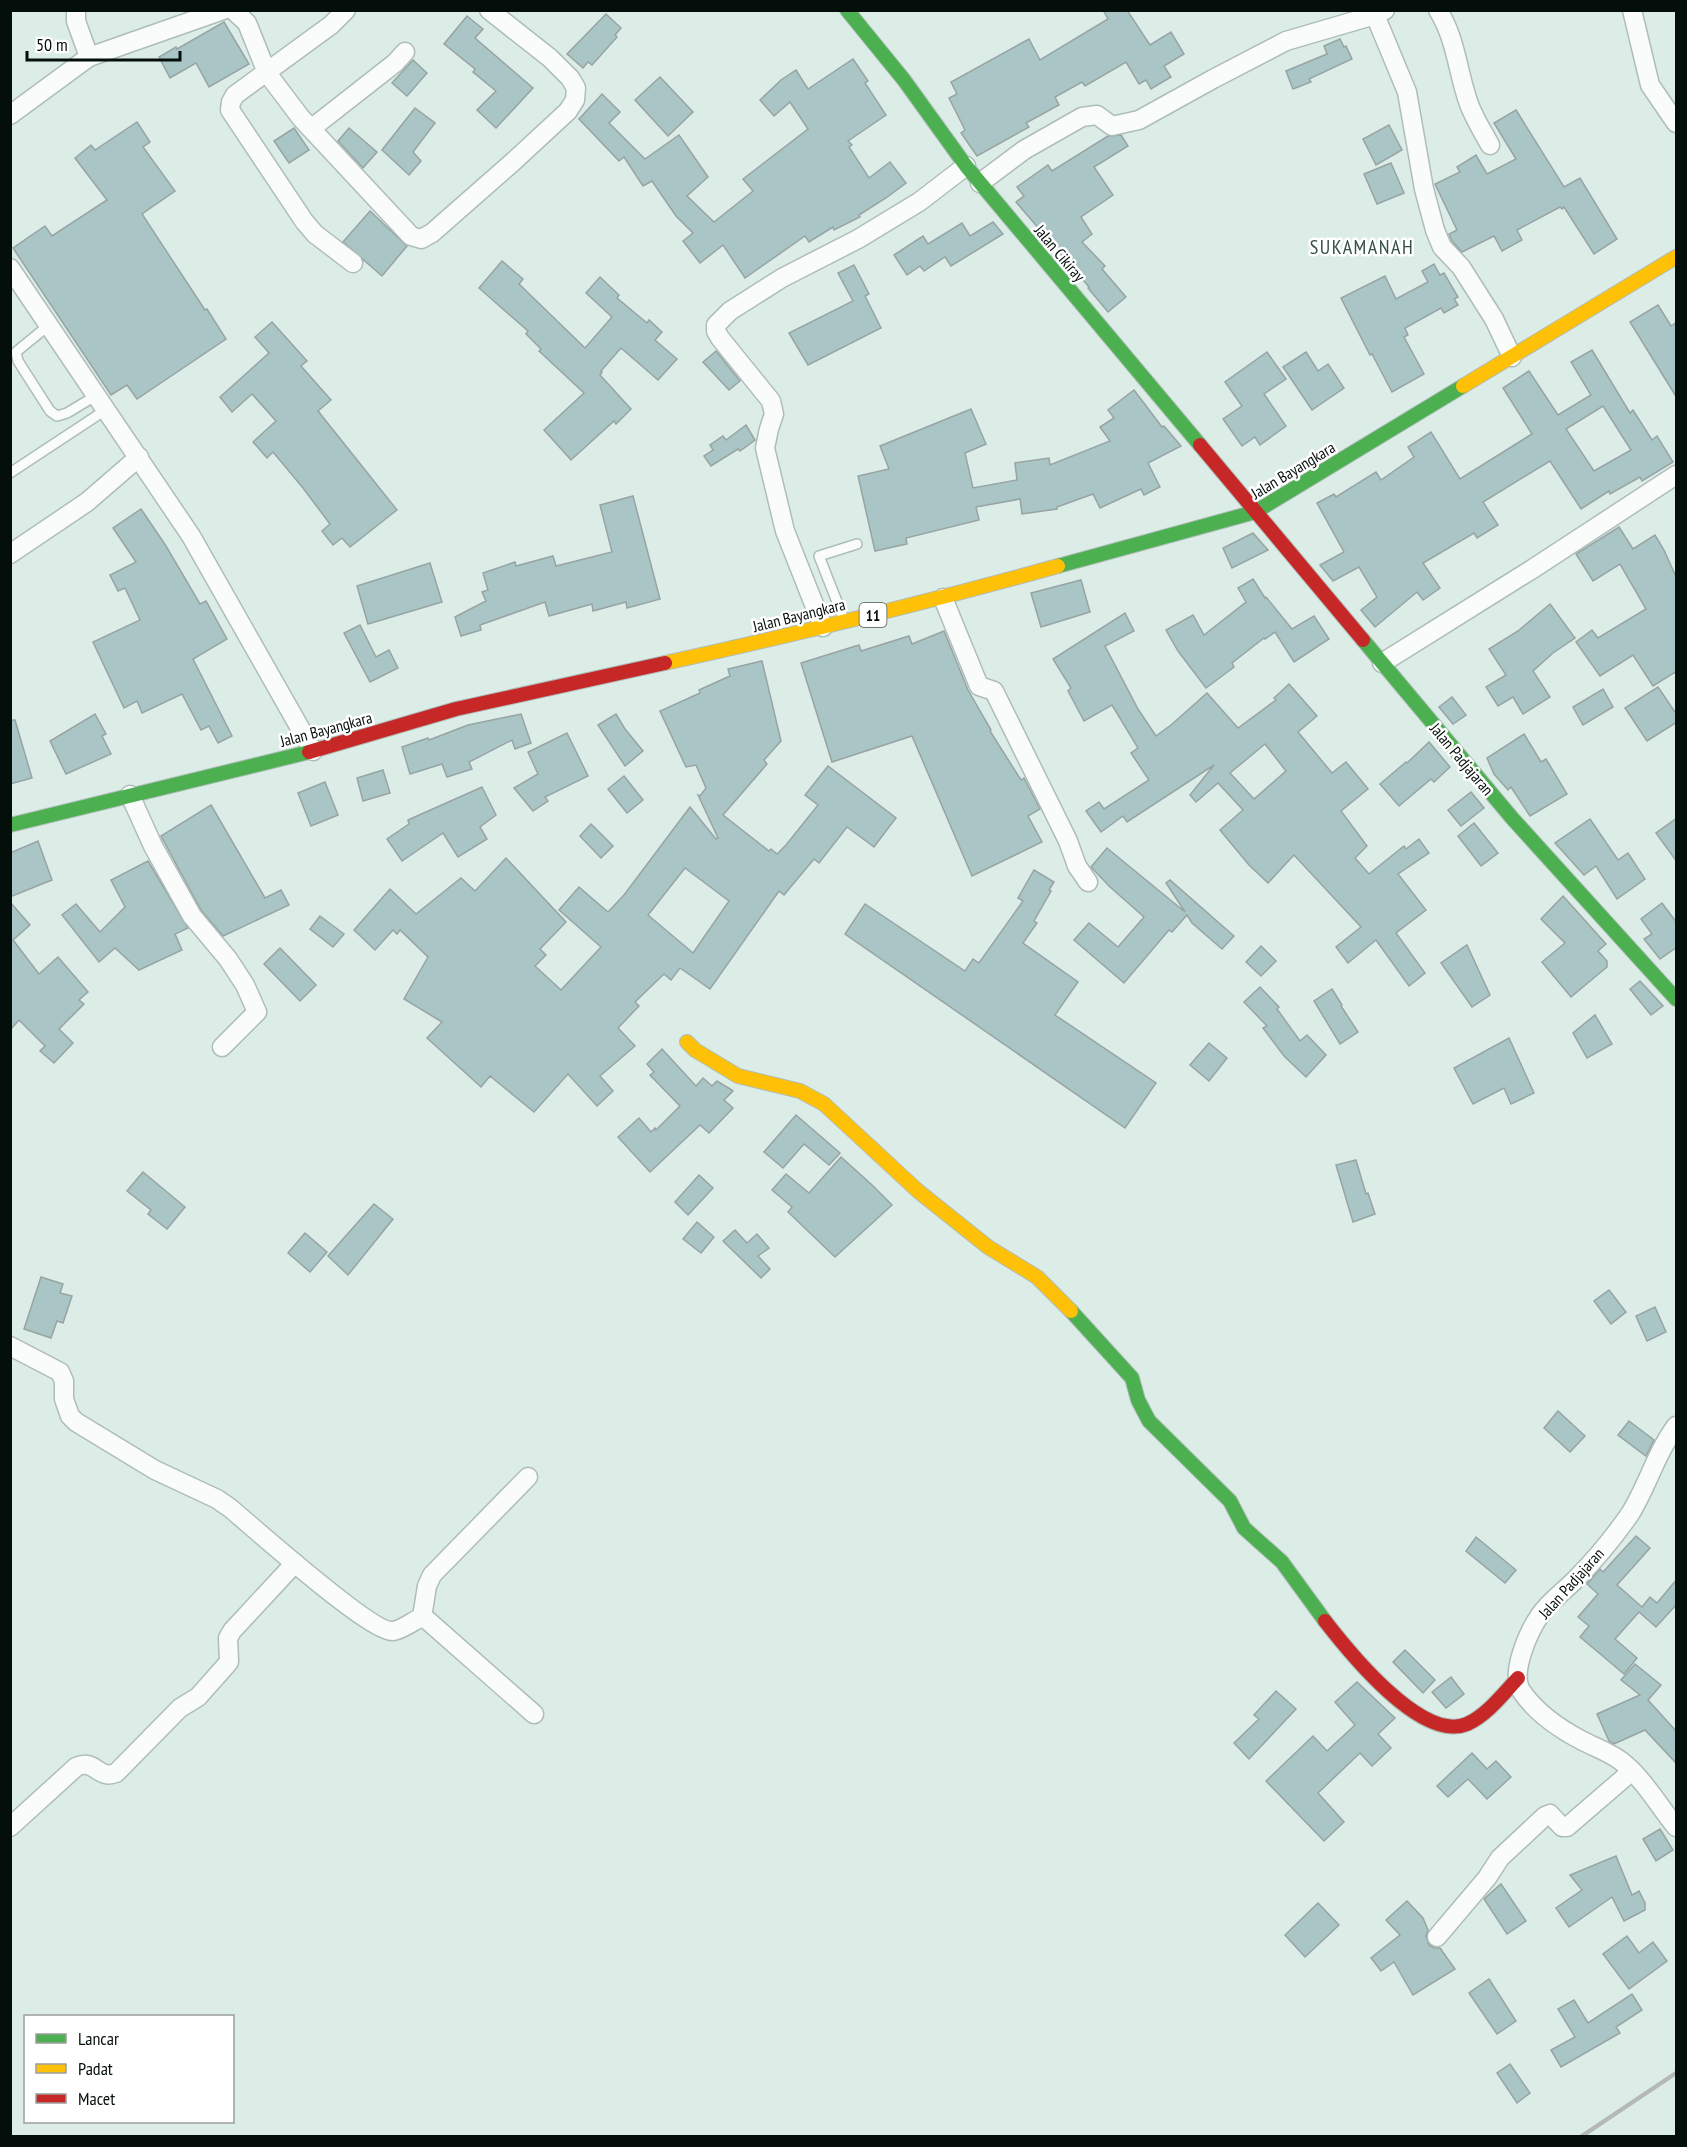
<svg xmlns="http://www.w3.org/2000/svg" width="1687" height="2147" viewBox="0 0 1687 2147" font-family="'PT Sans Narrow',sans-serif">
<style>
.building{fill:#a9c5c6;stroke:#97a4a3;stroke-width:1.5;fill-rule:evenodd}
.lines{fill:none;stroke-linecap:round;stroke-linejoin:round}
.lane-casing{stroke:#afbdb9;stroke-width:12}
.street-casing{stroke:#afbdb9;stroke-width:21}
.fast-casing{stroke:#afbdb9;stroke-width:16}
.slow-casing{stroke:#afbdb9;stroke-width:16}
.jam-casing{stroke:#afbdb9;stroke-width:16}
.lane{stroke:#fafcfc;stroke-width:9}
.street{stroke:#fafcfc;stroke-width:18}
.fast{stroke:#4caf50;stroke-width:14}
.slow{stroke:#ffc107;stroke-width:14}
.jam{stroke:#c62828;stroke-width:14}
.rail{stroke:#b4b8b7;stroke-width:4.5}
.labels{text-anchor:middle;dominant-baseline:central;stroke-width:5;stroke-linejoin:round;paint-order:stroke}
.shield{fill:#fff;stroke:#4f5654;stroke-width:1.5}
.shield-label{font-size:15px;font-weight:bold;fill:#040e0b}
.street-label{font-size:16px;fill:#040e0b;stroke:#fff}
.quarter-label{font-size:20px;letter-spacing:1.5px;fill:#36504b;stroke:#fff}
</style>
<rect width="100%" height="100%" fill="#dcede8"/>
<g class="building">
<polygon points="1103,10 1127,10 1150,45 1171,32 1184,54 1164,66 1171,77 1151,89 1146,80 1139,84 1126,62 1085,86 1082,82 1055,97 1059,105 1026,123 1029,127 977,156 961,133 965,130 949,98 957,94 951,82 1029,39 1040,60 1108,19"/>
<polygon points="606,14 621,28 615,35 617,37 592,65 588,62 583,68 567,54"/>
<polygon points="467,16 483,29 475,38 533,88 496,128 477,110 496,91 473,72 475,69 444,44"/>
<polygon points="224,22 249,64 209,87 196,63 170,78 159,57 176,47 177,49"/>
<polygon points="1340,39 1344,47 1346,46 1352,59 1309,79 1311,82 1293,89 1286,71 1327,54 1324,46"/>
<polygon points="853,59 868,81 865,83 886,115 848,141 852,145 849,147 869,178 890,162 906,183 886,198 859,215 860,217 834,230 833,227 809,242 805,236 745,278 723,245 700,263 683,241 693,233 676,216 652,181 643,186 624,157 619,161 579,119 602,94 620,112 609,123 645,159 679,135 708,177 687,196 714,222 753,191 743,179 808,129 790,102 774,116 760,100 781,80 796,70 808,89"/>
<polygon points="413,60 427,73 407,96 392,83"/>
<polygon points="660,77 693,112 668,136 635,100"/>
<polygon points="415,108 435,123 413,152 421,161 409,175 382,150"/>
<polygon points="1516,110 1564,187 1580,178 1617,239 1594,254 1564,207 1562,209 1560,207 1517,230 1522,240 1502,251 1494,236 1462,252 1452,241 1449,234 1457,230 1435,184 1460,172 1457,167 1476,155 1487,174 1516,159 1494,123"/>
<polygon points="137,122 150,142 143,147 175,191 142,214 205,310 207,309 226,339 137,399 127,385 111,395 13,248 45,226 52,236 107,200 75,158 91,145 95,150"/>
<polygon points="1389,125 1402,150 1376,165 1363,139"/>
<polygon points="294,128 309,150 289,163 274,141"/>
<polygon points="349,128 377,152 363,168 338,141"/>
<polygon points="1121,135 1128,146 1094,167 1113,195 1081,217 1092,234 1082,242 1105,266 1102,269 1126,297 1108,312 1088,288 1089,287 1016,202 1024,196 1017,187 1048,165 1052,171 1108,136"/>
<polygon points="1391,163 1404,193 1377,204 1364,174"/>
<polygon points="370,211 407,246 382,276 343,242"/>
<polygon points="993,222 1003,234 951,266 945,257 924,271 920,266 907,275 894,255 923,236 928,244 962,223 970,236"/>
<polygon points="502,261 523,279 519,284 585,348 612,317 586,293 600,277 619,295 617,298 647,323 649,320 662,332 655,340 677,359 658,380 621,348 601,371 602,372 600,375 631,409 616,424 614,421 571,460 544,430 584,393 539,351 541,349 526,334 528,331 479,288"/>
<polygon points="1434,264 1440,275 1444,273 1458,297 1454,299 1458,305 1444,313 1441,308 1405,328 1408,335 1404,337 1424,374 1392,392 1372,354 1370,355 1341,298 1385,276 1396,299 1428,282 1422,271"/>
<polygon points="854,265 869,294 865,296 881,328 808,365 789,333 853,301 838,273"/>
<polygon points="1658,305 1671,326 1677,322 1677,398 1630,322"/>
<polygon points="272,322 307,361 301,366 331,400 318,411 397,510 350,547 342,538 333,545 322,531 330,524 303,488 273,452 267,458 253,442 276,421 252,394 232,412 220,397 269,353 255,337"/>
<path d="M1592,350L1630,413L1633,410L1652,440L1657,436L1673,462L1642,481L1640,477L1610,494L1609,491L1581,509L1550,461L1483,502L1498,525L1477,538L1474,533L1423,563L1440,588L1423,600L1417,592L1375,627L1361,610L1377,597L1359,567L1333,581L1320,565L1344,552L1317,503L1334,494L1336,497L1376,472L1381,480L1414,457L1408,447L1431,432L1460,479L1532,434L1503,388L1529,371L1558,415L1591,395L1571,362ZM1603,406L1631,450L1594,471L1566,429Z"/>
<polygon points="716,351 740,381 729,390 703,362"/>
<polygon points="1267,352 1286,379 1264,394 1286,426 1260,445 1255,437 1242,446 1223,419 1242,406 1225,382"/>
<polygon points="1306,352 1318,371 1328,364 1344,388 1312,410 1283,367"/>
<polygon points="1134,390 1162,427 1164,426 1181,446 1148,463 1160,487 1144,495 1141,489 1100,508 1093,494 1057,507 1057,509 1022,514 1020,499 976,507 979,520 906,538 907,544 875,551 858,476 889,469 880,446 971,409 986,444 965,453 973,488 1017,480 1015,463 1049,458 1050,465 1110,441 1100,427 1114,418 1108,410"/>
<polygon points="746,425 755,440 740,451 738,449 711,466 704,456 713,450 710,445 723,436 726,440"/>
<polygon points="633,496 660,599 627,608 626,602 593,611 592,604 549,616 545,602 480,625 481,630 461,636 455,617 486,601 482,592 488,590 483,573 515,562 516,566 553,556 556,566 612,552 600,505"/>
<polygon points="141,509 166,546 200,604 206,601 227,639 193,659 232,736 218,743 209,726 201,730 182,694 142,713 137,701 124,708 93,642 140,620 125,588 118,591 110,575 136,562 113,528"/>
<polygon points="1619,527 1633,549 1655,535 1664,550 1677,579 1677,671 1653,686 1633,655 1600,676 1576,642 1592,630 1598,638 1646,609 1620,564 1593,581 1576,554"/>
<polygon points="1253,533 1268,550 1232,568 1223,548"/>
<polygon points="430,563 442,602 368,624 357,586"/>
<polygon points="1253,579 1265,598 1266,597 1292,629 1314,616 1329,639 1294,662 1275,632 1265,639 1264,638 1232,663 1234,667 1206,688 1178,651 1166,630 1193,615 1204,635 1246,602 1238,588"/>
<polygon points="1081,580 1090,612 1041,627 1031,593"/>
<polygon points="1550,604 1575,638 1553,653 1533,671 1550,697 1523,714 1513,697 1498,706 1486,687 1506,675 1489,649 1518,631"/>
<path d="M1125,613L1134,631L1105,646L1138,709L1156,736L1171,725L1207,693L1238,728L1276,700L1274,698L1289,684L1317,716L1298,732L1332,773L1346,762L1368,789L1341,811L1367,846L1355,858L1369,874L1404,846L1406,849L1419,839L1429,853L1398,874L1426,910L1396,933L1425,973L1409,986L1376,940L1348,963L1336,947L1361,927L1294,855L1268,883L1249,865L1220,830L1243,810L1218,783L1196,802L1190,795L1214,765L1127,822L1123,816L1101,832L1086,811L1099,802L1104,809L1149,780L1131,753L1138,748L1112,705L1084,721L1068,691L1071,688L1053,659ZM1265,744L1286,771L1254,799L1230,773Z"/>
<polygon points="360,625 376,657 389,650 398,668 370,682 344,633"/>
<polygon points="944,631 968,690 991,730 990,731 1021,780 1024,778 1040,809 1028,816 1042,842 972,876 912,736 832,762 801,663 859,645 861,651 909,636 912,644"/>
<path d="M762,661L781,741L764,760L767,764L723,815L769,851L771,849L777,854L786,845L818,805L805,795L828,766L896,818L874,847L847,827L819,863L814,859L784,895L779,891L710,989L680,968L671,980L664,974L635,1002L639,1006L618,1028L635,1046L600,1076L613,1091L597,1106L568,1074L534,1112L490,1076L481,1087L427,1038L442,1022L404,999L428,957L400,930L397,934L393,930L375,950L354,930L390,889L416,914L461,878L475,891L506,858L566,922L540,949L546,955L535,966L561,990L601,947L559,910L579,887L608,912L624,895L690,807L716,839L718,838L698,795L700,796L706,788L696,765L686,767L660,711L700,693L699,690L730,676L728,669ZM685,868L729,901L693,953L648,915Z"/>
<polygon points="1658,687 1677,715 1677,722 1647,741 1625,708"/>
<polygon points="1603,689 1613,707 1583,725 1573,707"/>
<polygon points="1452,697 1466,715 1453,724 1439,707"/>
<polygon points="95,714 106,734 102,736 111,754 66,774 50,741"/>
<polygon points="521,714 531,743 515,749 512,740 469,762 472,769 447,777 442,764 410,774 402,747 428,738 429,740 468,725"/>
<polygon points="616,714 625,729 643,751 625,766 598,725"/>
<polygon points="10,720 15,720 32,778 10,784"/>
<polygon points="567,733 588,776 545,797 548,801 533,811 514,788 538,774 528,752"/>
<polygon points="1524,734 1541,762 1546,759 1567,794 1530,816 1511,787 1508,790 1494,774 1487,758"/>
<polygon points="1429,742 1450,767 1434,782 1431,779 1399,806 1380,784 1406,762 1407,763"/>
<polygon points="383,770 390,793 363,801 357,778"/>
<polygon points="624,776 643,800 627,813 608,789"/>
<polygon points="325,782 338,815 311,826 298,793"/>
<polygon points="482,787 496,815 480,827 487,839 458,857 443,833 402,861 387,839 409,824 408,820"/>
<polygon points="1471,792 1484,808 1461,826 1448,810"/>
<polygon points="211,805 265,898 281,890 289,905 223,936 201,910 161,836"/>
<polygon points="1677,818 1677,862 1656,833"/>
<polygon points="1590,819 1618,860 1628,853 1645,879 1617,899 1596,866 1584,875 1555,843"/>
<polygon points="1474,823 1498,853 1481,866 1458,836"/>
<polygon points="591,824 613,846 601,858 580,836"/>
<polygon points="38,841 52,880 10,897 10,853"/>
<polygon points="1107,848 1185,912 1166,883 1170,880 1234,936 1222,949 1192,923 1187,915 1172,932 1169,930 1124,983 1074,940 1089,923 1118,947 1144,917 1110,887 1091,867"/>
<polygon points="148,861 188,928 175,934 182,950 139,970 115,948 99,962 62,915 76,904 100,932 125,907 111,880"/>
<polygon points="1034,870 1054,882 1049,890 1051,891 1034,921 1037,923 1023,943 1078,982 1055,1015 1156,1083 1125,1128 845,934 865,904 965,971 973,959 979,963 1023,901 1018,898"/>
<polygon points="1563,896 1606,944 1598,951 1607,961 1607,967 1571,997 1542,962 1565,943 1541,919"/>
<polygon points="10,902 30,925 13,940 39,974 58,957 88,992 79,1000 84,1004 59,1029 73,1043 54,1063 40,1051 45,1046 19,1020 10,1030"/>
<polygon points="1662,903 1677,923 1677,947 1660,959 1644,939 1652,934 1641,919"/>
<polygon points="320,916 344,934 333,947 310,929"/>
<polygon points="1467,945 1490,995 1472,1007 1441,963"/>
<polygon points="1261,946 1276,961 1261,976 1246,962"/>
<polygon points="280,948 316,985 300,1001 264,964"/>
<polygon points="1640,981 1663,1006 1651,1015 1630,989"/>
<polygon points="1260,987 1279,1007 1277,1009 1300,1041 1307,1035 1326,1055 1306,1077 1284,1056 1263,1028 1267,1026 1244,1002"/>
<polygon points="1332,989 1342,1005 1341,1006 1358,1032 1340,1044 1314,1001"/>
<polygon points="1595,1015 1612,1044 1587,1058 1573,1033"/>
<polygon points="1509,1038 1534,1093 1511,1104 1504,1088 1473,1104 1454,1068"/>
<polygon points="1209,1043 1227,1058 1209,1081 1190,1065"/>
<polygon points="662,1049 696,1086 703,1078 712,1086 717,1081 732,1090 733,1091 724,1100 733,1108 709,1133 700,1125 650,1172 618,1137 639,1118 651,1132 655,1128 656,1130 680,1106 650,1075 654,1072 647,1064"/>
<polygon points="796,1115 840,1153 829,1165 804,1144 783,1168 764,1152"/>
<polygon points="841,1157 871,1184 892,1205 835,1257 788,1212 792,1207 772,1190 786,1174 809,1193"/>
<polygon points="1356,1160 1366,1194 1368,1193 1375,1214 1353,1222 1336,1165"/>
<polygon points="143,1172 185,1207 167,1229 148,1214 151,1210 127,1191"/>
<polygon points="699,1175 713,1188 688,1215 675,1202"/>
<polygon points="374,1204 393,1219 348,1275 328,1256"/>
<polygon points="697,1222 714,1237 701,1253 683,1239"/>
<polygon points="735,1230 747,1243 757,1234 769,1248 758,1256 770,1269 761,1278 723,1241"/>
<polygon points="305,1233 327,1252 310,1272 288,1253"/>
<polygon points="41,1277 63,1284 60,1293 72,1296 63,1323 57,1321 51,1338 24,1329"/>
<polygon points="1609,1290 1626,1312 1611,1324 1594,1301"/>
<polygon points="1655,1307 1666,1332 1647,1341 1636,1316"/>
<polygon points="1558,1411 1585,1436 1570,1452 1544,1428"/>
<polygon points="1629,1421 1654,1440 1646,1456 1618,1435"/>
<polygon points="1636,1536 1650,1548 1617,1585 1642,1607 1650,1597 1657,1603 1677,1579 1677,1604 1656,1627 1639,1612 1615,1639 1637,1658 1624,1674 1580,1637 1589,1626 1578,1617 1598,1594 1587,1584 1600,1569 1603,1572"/>
<polygon points="1476,1537 1516,1570 1505,1583 1466,1551"/>
<polygon points="1405,1650 1435,1680 1423,1693 1393,1662"/>
<polygon points="1635,1664 1661,1685 1648,1700 1677,1732 1677,1764 1645,1730 1614,1744 1609,1741 1597,1714 1640,1695 1621,1680"/>
<polygon points="1451,1677 1464,1694 1446,1708 1432,1692"/>
<polygon points="1357,1682 1395,1718 1378,1734 1391,1748 1372,1766 1360,1753 1318,1793 1344,1822 1324,1841 1266,1781 1313,1736 1327,1751 1355,1725 1335,1702"/>
<polygon points="1276,1691 1296,1709 1249,1759 1234,1743 1259,1719 1254,1715"/>
<polygon points="1472,1753 1487,1769 1496,1761 1511,1777 1487,1799 1468,1779 1448,1797 1437,1786"/>
<polygon points="1660,1829 1673,1850 1656,1861 1643,1839"/>
<polygon points="1616,1856 1632,1895 1639,1891 1645,1903 1645,1910 1624,1921 1612,1897 1569,1927 1556,1908 1582,1890 1570,1875"/>
<polygon points="1501,1884 1526,1921 1507,1934 1484,1899"/>
<polygon points="1407,1901 1423,1918 1428,1930 1426,1936 1429,1945 1434,1948 1440,1948 1455,1969 1413,1995 1394,1962 1381,1971 1371,1958 1400,1935 1386,1920"/>
<polygon points="1318,1903 1339,1925 1305,1957 1285,1935"/>
<polygon points="1627,1936 1639,1953 1653,1942 1667,1961 1629,1989 1603,1954"/>
<polygon points="1489,1979 1516,2021 1497,2034 1469,1993"/>
<polygon points="1632,1994 1642,2010 1616,2027 1620,2033 1561,2067 1551,2050 1575,2037 1558,2009 1574,2000 1588,2023"/>
<polygon points="1510,2064 1530,2093 1517,2103 1497,2073"/>
</g>
<g class="lines">
<defs>
<g id="lane">
<polyline points="49,325 16,352 18,361 50,411 57,416 67,413 97,395"/>
<polyline points="10,473 107,409"/>
<polyline points="843,617 819,556 857,544"/>
</g>
<g id="street">
<polyline points="76,10 76,21 89,57"/>
<polyline points="233,10 247,23 267,73 301,118 411,236 421,239 432,233 514,161 568,111 575,100 576,88 570,78 550,58 489,10"/>
<polyline points="346,10 331,25 235,95 231,102 230,110 304,221 315,234 353,263"/>
<path d="M1438,10C1457,41 1457,71 1469,104C1474,118 1483,132 1490,145"/>
<polyline points="1632,10 1650,85 1676,123"/>
<polyline points="1375,15 1407,92 1424,189 1435,230 1442,247 1461,267 1494,319 1512,357"/>
<polyline points="10,115 89,57 223,10"/>
<polyline points="312,128 395,63 405,52"/>
<polyline points="980,183 1024,150 1082,117 1097,115 1112,126 1139,120 1213,79 1286,41 1375,15 1385,10"/>
<polyline points="10,268 191,536 313,751"/>
<polyline points="10,554 87,502 139,457"/>
<polyline points="943,598 979,686 994,691 1068,841 1077,866 1088,882"/>
<polyline points="823,627 785,531 765,448 769,429 774,414 771,401 720,338 716,331 716,325 730,311 782,278 858,239 919,202 966,166"/>
<polyline points="1382,663 1534,568 1676,475"/>
<polyline points="130,795 153,846 192,916 228,959 245,985 257,1012 222,1047"/>
<path d="M10,1346L60,1372L64,1381V1399L70,1416L76,1422L155,1470L217,1499L230,1508C253,1527 371,1633 393,1631C402,1630 413,1621 422,1617L426,1619L534,1714"/>
<path d="M1676,1426C1656,1453 1648,1485 1630,1514C1614,1537 1595,1560 1575,1580C1563,1592 1549,1602 1540,1615C1529,1631 1509,1674 1522,1692C1536,1712 1560,1729 1581,1740C1594,1747 1609,1752 1621,1761C1643,1778 1659,1806 1676,1827"/>
<polyline points="422,1617 427,1586 432,1575 528,1477"/>
<path d="M10,1827L76,1767C96,1758 97,1780 116,1773L180,1708L198,1697L229,1662L228,1638L232,1631L295,1563"/>
<polyline points="1437,1937 1487,1878 1500,1858 1545,1816 1550,1814 1562,1827 1567,1827 1632,1771"/>
</g>
<g id="fast">
<polyline points="847,10 904,80 966,166 1200,445"/>
<polyline points="1058,566 1255,512 1463,386"/>
<polyline points="1363,640 1512,818 1676,999"/>
<polyline points="10,825 309,752"/>
<polyline points="1071,1311 1132,1378 1138,1400 1149,1421 1230,1501 1244,1528 1282,1562 1325,1621"/>
</g>
<g id="slow">
<polyline points="1463,386 1676,257"/>
<path d="M665,663C797,634 928,602 1058,566"/>
<polyline points="687,1042 695,1050 738,1076 800,1091 824,1104 918,1191 988,1247 1037,1277 1071,1311"/>
</g>
<g id="jam">
<polyline points="1200,445 1363,640"/>
<polyline points="309,752 456,709 665,663"/>
<path d="M1325,1621C1349,1652 1422,1743 1467,1724C1487,1715 1503,1694 1518,1678"/>
</g>
</defs>
<use href="#lane" class="lane-casing"/>
<use href="#street" class="street-casing"/>
<use href="#fast" class="fast-casing"/>
<use href="#slow" class="slow-casing"/>
<use href="#jam" class="jam-casing"/>
<use href="#lane" class="lane"/>
<use href="#street" class="street"/>
<use href="#fast" class="fast"/>
<use href="#slow" class="slow"/>
<use href="#jam" class="jam"/>
<polyline class="rail" points="1582,2136 1676,2073"/>
</g>
<g class="labels">
<rect class="shield" x="859.5" y="603" width="27" height="24" rx="4.5"/>
<g class="shield-label">
<text x="873" y="615">11</text>
</g>
<g class="street-label">
<text transform="translate(1060 253) rotate(50)">Jalan Cikiray</text>
<text transform="translate(1293 470) rotate(-31)">Jalan Bayangkara</text>
<text transform="translate(799 615) rotate(-14)">Jalan Bayangkara</text>
<text transform="translate(326 729) rotate(-15)">Jalan Bayangkara</text>
<text transform="translate(1462 759) rotate(50)">Jalan Padjajaran</text>
<text transform="translate(1571 1583) rotate(-48)">Jalan Padjajaran</text>
</g>
<g class="quarter-label">
<text x="1362" y="247">SUKAMANAH</text>
</g>
</g>
<rect width="1687" height="2147" fill="none" stroke="#040e0b" stroke-width="24"/>
<rect x="24" y="2015" width="210" height="108" fill="#ffffff" stroke="#9b9f9d" stroke-width="1.5"/>
<rect x="36" y="2034" width="30" height="9" fill="#4caf50" stroke="#9b9f9d" stroke-width="1.5"/>
<text x="78" y="2045" font-size="18" fill="#040e0b">Lancar</text>
<rect x="36" y="2064" width="30" height="9" fill="#ffc107" stroke="#9b9f9d" stroke-width="1.5"/>
<text x="78" y="2075" font-size="18" fill="#040e0b">Padat</text>
<rect x="36" y="2094" width="30" height="9" fill="#c62828" stroke="#9b9f9d" stroke-width="1.5"/>
<text x="78" y="2105" font-size="18" fill="#040e0b">Macet</text>
<path d="M27 51v9h153v-9" fill="none" stroke="#040e0b" stroke-width="3"/>
<text x="36" y="51" font-size="18" fill="#040e0b" stroke="#ffffff" stroke-width="4.5" paint-order="stroke">50 m</text>
</svg>
